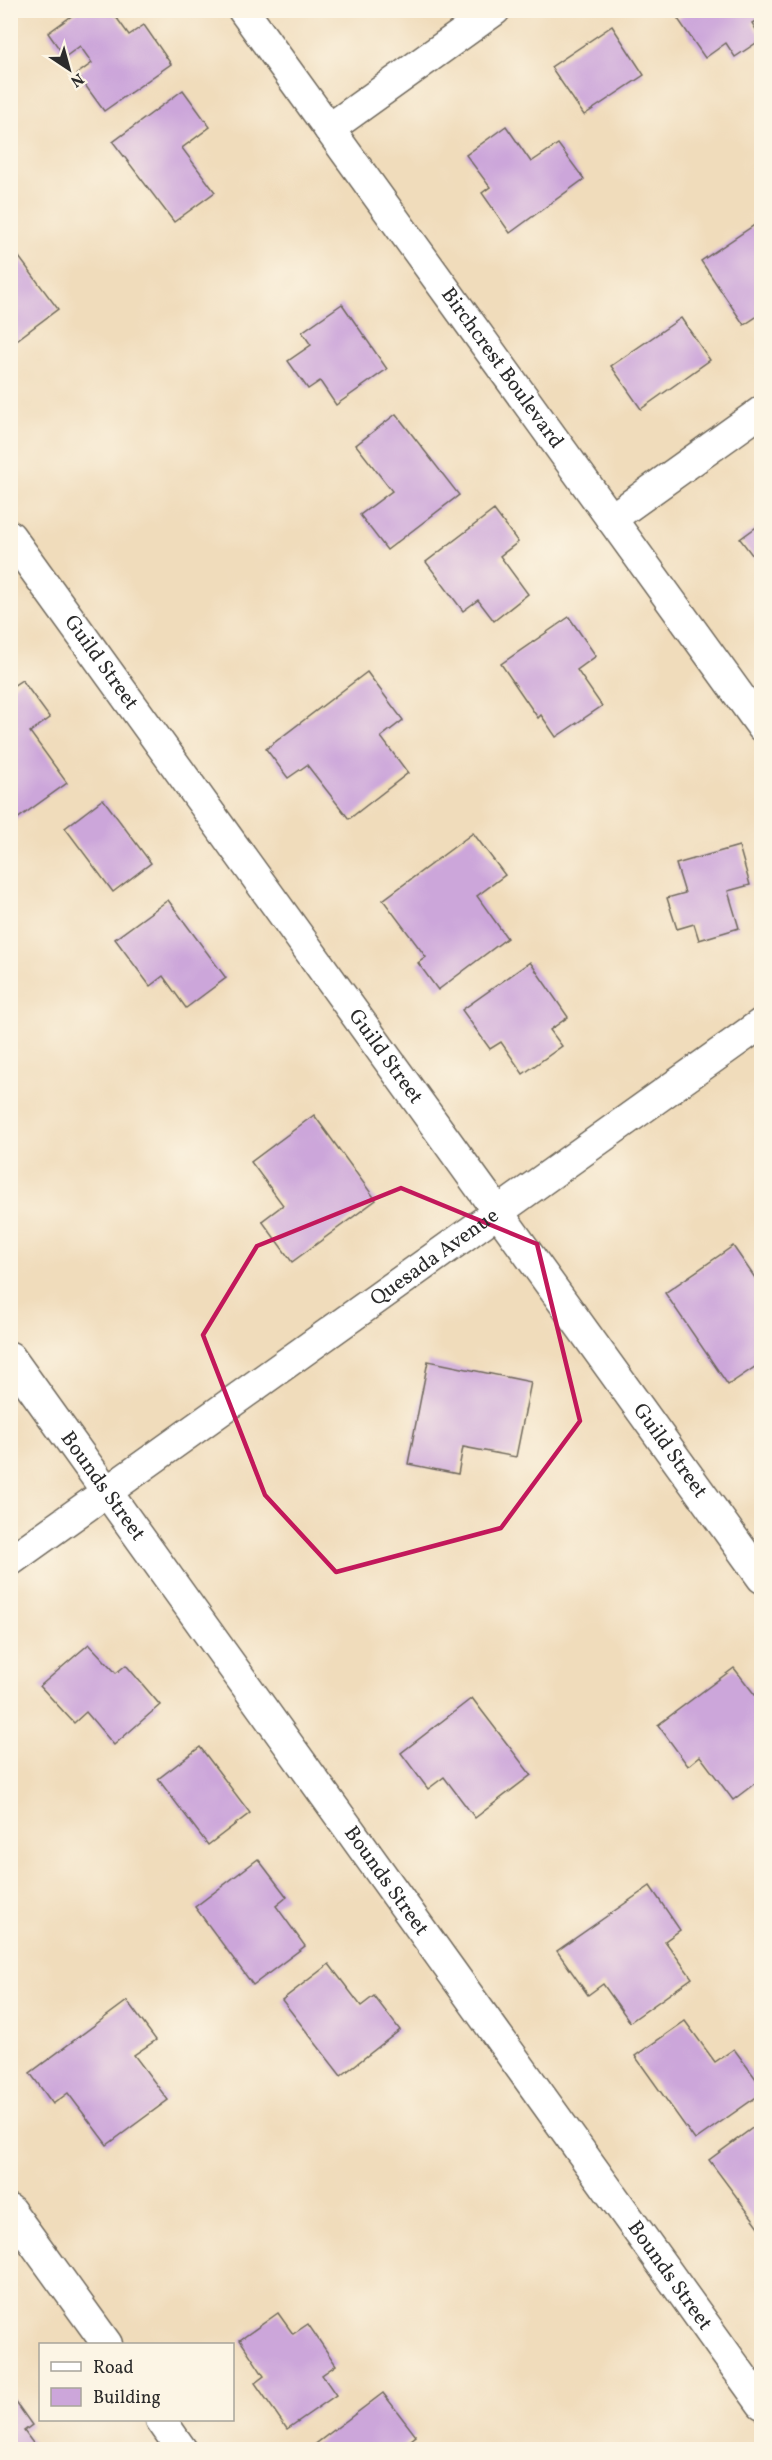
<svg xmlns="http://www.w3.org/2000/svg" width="772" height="2460" viewBox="0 0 772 2460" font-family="Vollkorn,serif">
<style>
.building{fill:#cca6da}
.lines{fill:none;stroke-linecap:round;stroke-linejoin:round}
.minor-casing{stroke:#70695d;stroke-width:33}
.minor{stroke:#fff;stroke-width:30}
.marked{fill:none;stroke:#c2185b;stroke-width:4.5;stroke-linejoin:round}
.labels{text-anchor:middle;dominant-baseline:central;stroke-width:6;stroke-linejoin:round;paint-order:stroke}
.street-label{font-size:21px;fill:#2b2b2b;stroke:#fcf5e5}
</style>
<rect width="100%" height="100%" fill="#fcf5e5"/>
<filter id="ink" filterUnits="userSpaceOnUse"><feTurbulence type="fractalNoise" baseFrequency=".0167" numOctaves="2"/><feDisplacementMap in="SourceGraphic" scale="12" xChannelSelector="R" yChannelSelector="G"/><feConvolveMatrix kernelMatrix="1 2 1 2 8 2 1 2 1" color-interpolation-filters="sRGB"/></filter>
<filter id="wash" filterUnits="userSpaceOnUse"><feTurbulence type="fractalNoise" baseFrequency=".008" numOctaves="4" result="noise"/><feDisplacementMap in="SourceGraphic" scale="24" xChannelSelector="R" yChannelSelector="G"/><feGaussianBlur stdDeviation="1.35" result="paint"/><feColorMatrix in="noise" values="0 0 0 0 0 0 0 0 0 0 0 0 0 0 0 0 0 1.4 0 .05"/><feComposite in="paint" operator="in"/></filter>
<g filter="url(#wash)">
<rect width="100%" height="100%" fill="#f0dcbb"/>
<g id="blocks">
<g class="building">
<polygon points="80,10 111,10 129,35 144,25 171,64 104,111 77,74 92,63 80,46 65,57 48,33"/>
<polygon points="690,10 762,10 762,17 752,23 762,39 735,57 726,43 705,58 678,19"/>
<polygon points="612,26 644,75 584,115 551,67"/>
<polygon points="183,90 210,127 182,148 215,192 174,222 113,142"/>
<polygon points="506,126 531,162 558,144 584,179 510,233 482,193 490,187 466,155"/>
<polygon points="762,220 762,313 744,325 701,261"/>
<polygon points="10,245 58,309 10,345"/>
<polygon points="342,304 387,369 336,405 320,381 308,389 288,361 311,345 302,332"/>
<polygon points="681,318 710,360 641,409 611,366"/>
<polygon points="396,414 459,495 387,550 360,515 392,491 356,445"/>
<polygon points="494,510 518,542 500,556 528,594 494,621 478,600 463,611 426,562"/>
<polygon points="762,523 762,568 740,539"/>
<polygon points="569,617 596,656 577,670 602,706 556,737 541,715 538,718 501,664"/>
<polygon points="367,672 403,720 381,737 408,773 349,819 307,765 288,778 266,749"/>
<polygon points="22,680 50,718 30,732 67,783 10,824 10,688"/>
<polygon points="103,799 151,863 113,892 65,828"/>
<polygon points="473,833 505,875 477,896 507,938 438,990 418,963 426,957 383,900"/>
<polygon points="739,846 750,885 728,891 739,928 699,940 694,924 677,929 667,898 685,893 676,864"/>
<polygon points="168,900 226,978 186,1008 163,976 150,986 115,939"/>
<polygon points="530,962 568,1017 550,1030 562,1046 523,1074 501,1042 490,1049 462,1010"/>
<polygon points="314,1115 376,1200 292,1262 262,1221 283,1205 251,1162"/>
<polygon points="733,1246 762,1288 762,1362 728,1385 665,1293"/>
<polygon points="428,1361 531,1382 516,1457 463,1447 458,1474 408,1464"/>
<polygon points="89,1644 116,1673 126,1665 160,1705 114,1745 86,1712 74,1723 40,1686"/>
<polygon points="734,1668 762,1704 762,1712 758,1714 762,1719 762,1778 733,1800 700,1756 688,1766 658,1725"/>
<polygon points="472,1698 531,1775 475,1818 444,1777 428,1789 401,1753"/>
<polygon points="200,1747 250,1813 208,1845 158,1779"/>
<polygon points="258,1859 287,1897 276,1906 305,1946 253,1985 195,1907"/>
<polygon points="650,1886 680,1930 665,1941 692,1978 630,2022 603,1984 588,1995 557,1951"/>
<polygon points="329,1964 361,2006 374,1996 400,2030 341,2076 282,2000"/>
<polygon points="127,2001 156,2040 134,2055 168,2100 107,2145 68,2093 53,2104 30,2073"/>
<polygon points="685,2021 715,2062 734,2049 762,2087 762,2093 695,2140 635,2056"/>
<polygon points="762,2121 762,2231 709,2160"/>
<polygon points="278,2313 293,2334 308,2324 336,2365 322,2375 336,2395 287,2429 255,2383 264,2376 240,2340"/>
<polygon points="383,2393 416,2436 398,2450 316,2450 313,2446"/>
<polygon points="10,2394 32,2425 24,2431 38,2450 10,2450"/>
</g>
</g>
</g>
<g filter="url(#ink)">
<use href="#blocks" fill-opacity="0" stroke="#70695d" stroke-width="1.5"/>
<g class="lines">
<defs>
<g id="minor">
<path id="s1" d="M243,10L762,727"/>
<polyline points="329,129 495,10"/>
<polyline points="611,519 762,411"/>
<path id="s2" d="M10,536L762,1578"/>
<path id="s3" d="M10,1357L762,2404"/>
<path id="s4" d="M10,1561L762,1023"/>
<polyline points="10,2210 107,2344"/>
<polyline points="161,2420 182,2450"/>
</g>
</defs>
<use href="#minor" class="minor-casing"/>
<use href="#minor" class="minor"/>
</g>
</g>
<path class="marked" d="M401,1188L537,1244L580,1421L501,1528L336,1572L265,1495L203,1335L257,1246Z"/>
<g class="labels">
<g class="street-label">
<text stroke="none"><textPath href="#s1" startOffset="442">Birchcrest Boulevard</textPath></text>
<text stroke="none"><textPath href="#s2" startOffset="156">Guild Street</textPath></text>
<text stroke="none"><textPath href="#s2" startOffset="642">Guild Street</textPath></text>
<text stroke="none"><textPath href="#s4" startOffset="522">Quesada Avenue</textPath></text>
<text stroke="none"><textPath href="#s2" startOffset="1128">Guild Street</textPath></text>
<text stroke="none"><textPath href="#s3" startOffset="159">Bounds Street</textPath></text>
<text stroke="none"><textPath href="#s3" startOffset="645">Bounds Street</textPath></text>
<text stroke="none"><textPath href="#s3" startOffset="1131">Bounds Street</textPath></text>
</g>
</g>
<rect width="772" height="2460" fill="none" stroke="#fcf5e5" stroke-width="36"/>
<rect x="39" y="2343" width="195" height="78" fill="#fcf5e5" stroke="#a8a49b" stroke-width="1.5"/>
<rect x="51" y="2362" width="30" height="9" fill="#ffffff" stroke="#a8a49b" stroke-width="1.5"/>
<text x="93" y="2373" font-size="18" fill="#2b2b2b">Road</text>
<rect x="51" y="2388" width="30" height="18" fill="#cca6da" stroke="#a8a49b" stroke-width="1.5"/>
<text x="93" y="2403" font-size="18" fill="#2b2b2b">Building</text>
<g transform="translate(69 69) rotate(144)" stroke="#fcf5e5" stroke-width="4.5" paint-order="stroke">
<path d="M0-4.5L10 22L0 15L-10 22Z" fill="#2b2b2b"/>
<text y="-9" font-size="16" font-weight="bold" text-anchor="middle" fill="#2b2b2b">N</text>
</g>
</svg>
